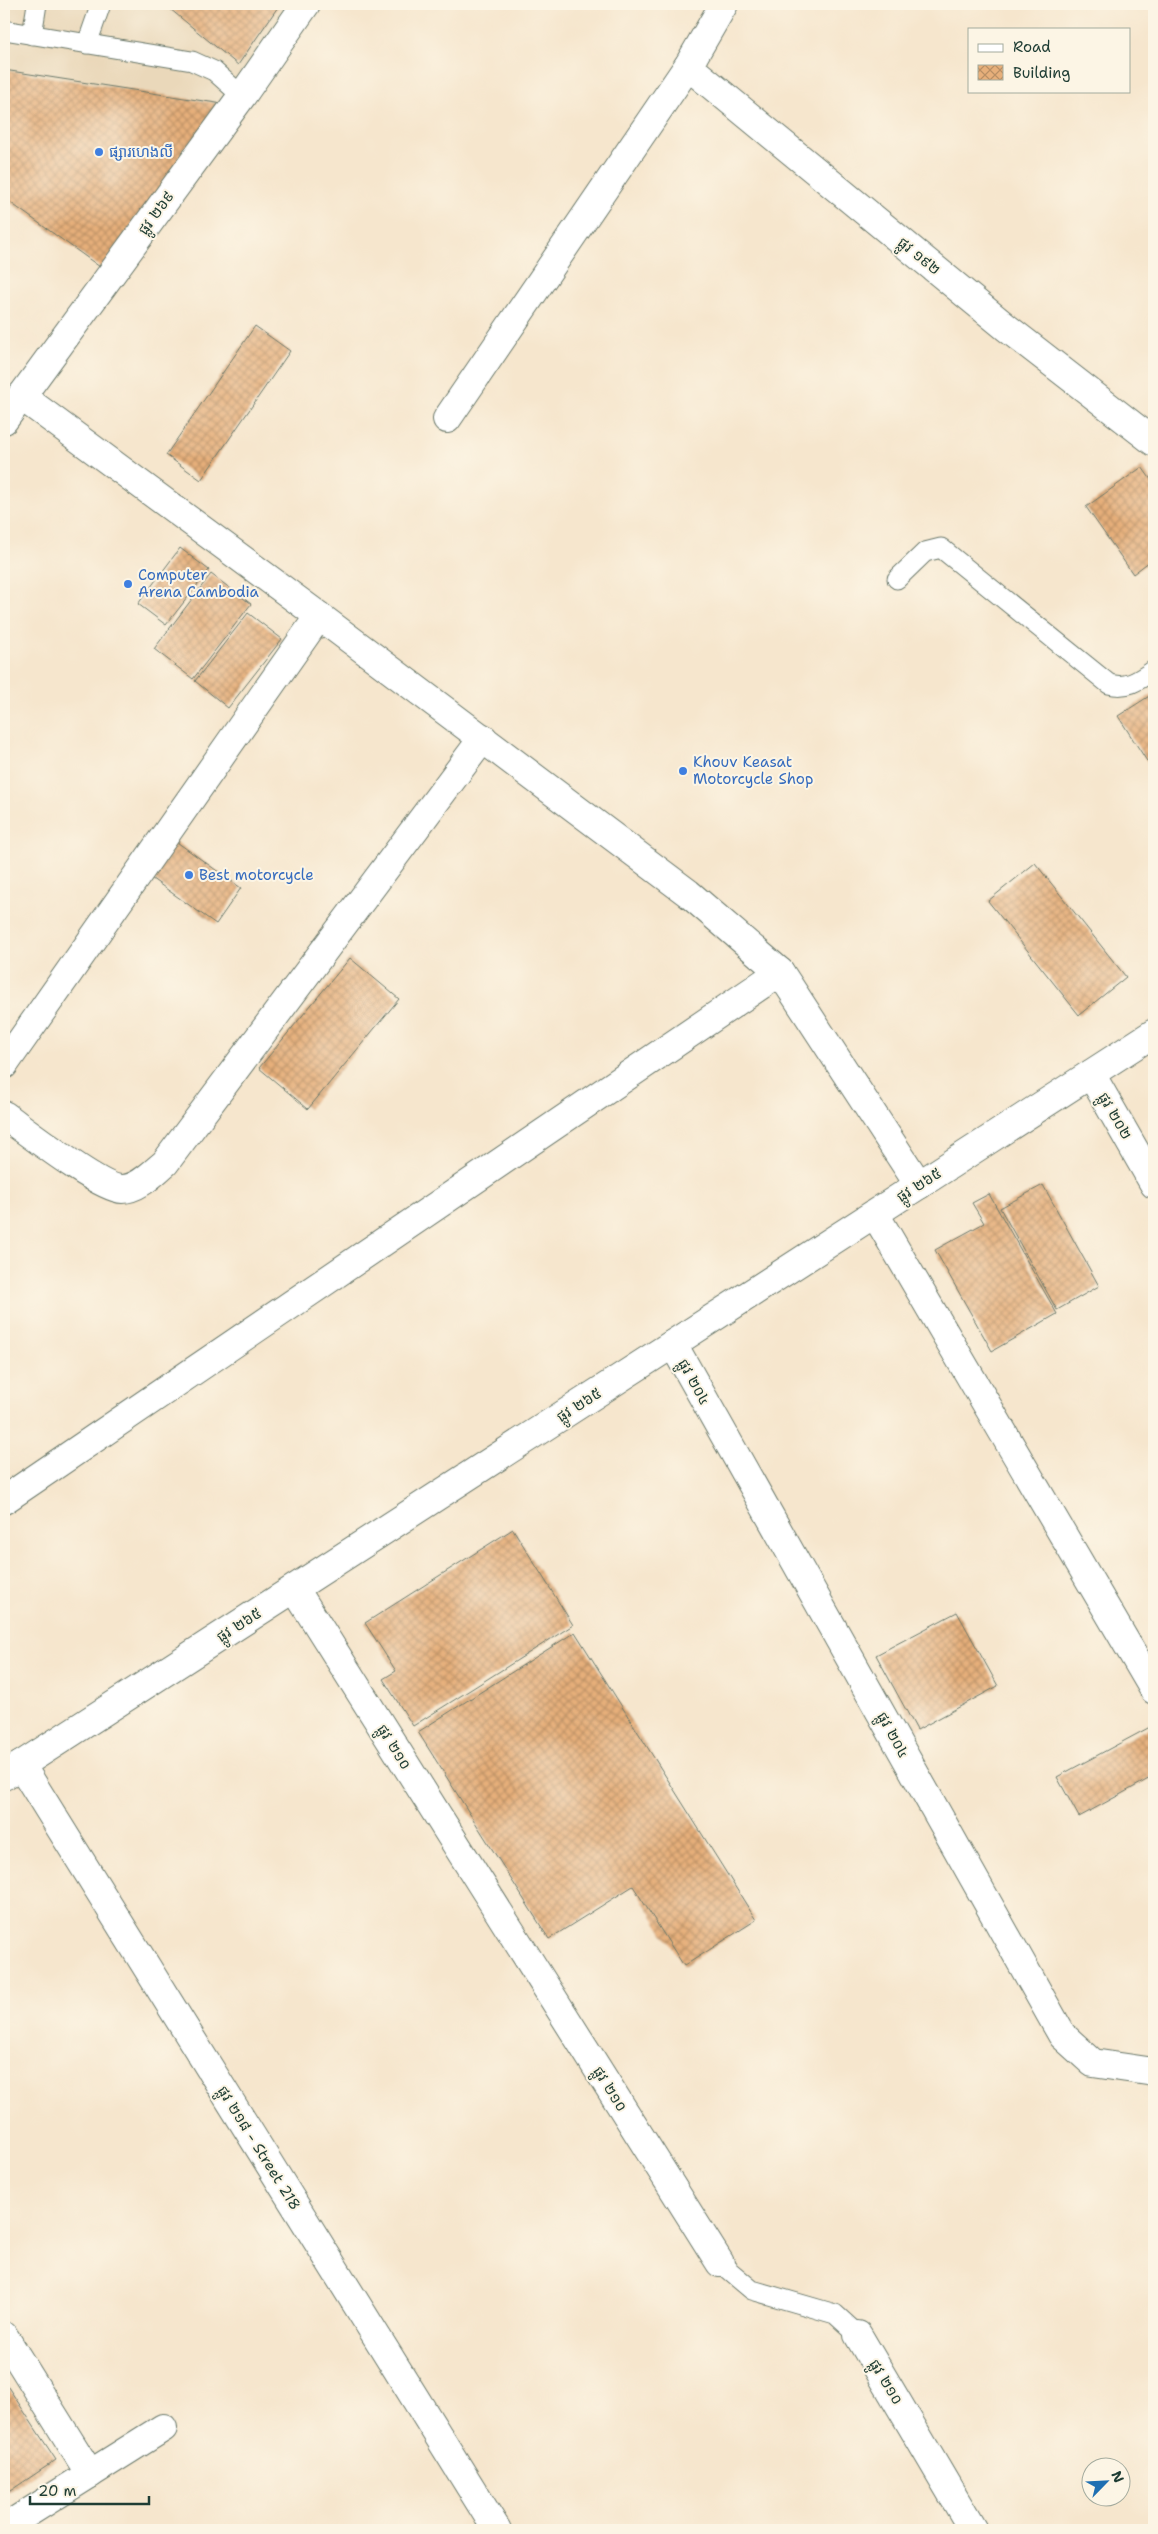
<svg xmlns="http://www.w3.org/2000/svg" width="1158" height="2534" viewBox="0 0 1158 2534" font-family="'Shantell Sans','Noto Sans Khmer',sans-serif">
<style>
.built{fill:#ead8ba}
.building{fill:url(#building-cross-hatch)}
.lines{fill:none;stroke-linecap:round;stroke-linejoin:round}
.lane-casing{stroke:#6a786a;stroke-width:21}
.street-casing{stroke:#6a786a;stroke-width:30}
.lane{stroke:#fff;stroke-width:19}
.street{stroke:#fff;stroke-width:28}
.shop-dot{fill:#3f7fe0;stroke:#fcf5e5;stroke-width:2}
.labels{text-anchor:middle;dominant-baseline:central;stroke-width:4;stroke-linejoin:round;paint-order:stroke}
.shop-label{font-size:15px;fill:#366cbe;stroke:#fcf5e5;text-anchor:start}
.street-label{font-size:15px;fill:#1f3d34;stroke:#fcf5e5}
</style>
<defs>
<pattern id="building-cross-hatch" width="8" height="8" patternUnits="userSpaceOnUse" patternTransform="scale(1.25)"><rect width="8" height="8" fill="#e6af7a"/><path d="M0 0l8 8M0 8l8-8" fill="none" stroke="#ba9065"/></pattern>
</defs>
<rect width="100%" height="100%" fill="#fcf5e5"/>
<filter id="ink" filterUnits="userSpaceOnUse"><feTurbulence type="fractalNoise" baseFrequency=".02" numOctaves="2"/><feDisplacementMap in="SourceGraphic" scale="10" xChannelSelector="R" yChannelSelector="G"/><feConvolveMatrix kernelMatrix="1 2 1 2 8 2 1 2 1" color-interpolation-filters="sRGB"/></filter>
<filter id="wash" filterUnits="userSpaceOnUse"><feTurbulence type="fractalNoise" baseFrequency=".0096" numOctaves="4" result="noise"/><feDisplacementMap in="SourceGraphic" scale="20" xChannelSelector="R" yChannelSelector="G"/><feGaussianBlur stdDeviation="1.12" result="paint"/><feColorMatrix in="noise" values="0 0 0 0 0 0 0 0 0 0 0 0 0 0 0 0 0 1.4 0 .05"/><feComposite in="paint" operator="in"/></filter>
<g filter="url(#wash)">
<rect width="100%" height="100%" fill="#f6e6cd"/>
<polygon class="built" points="4,4 290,4 107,272 4,198"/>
<g id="blocks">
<g class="building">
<polygon points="164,4 280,4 238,65"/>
<polygon points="4,70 223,104 107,272 4,198"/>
<polygon points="255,326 290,351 201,480 166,455"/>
<polygon points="1142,467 1154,484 1154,558 1133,574 1086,507"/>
<polygon points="180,548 209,570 166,625 138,604"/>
<polygon points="211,574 251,604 193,679 154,649"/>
<polygon points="248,613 282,639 228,708 195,681"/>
<polygon points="1154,693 1154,772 1118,716"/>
<polygon points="174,840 241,888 216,924 148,876"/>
<polygon points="1035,863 1126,977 1079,1015 988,901"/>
<polygon points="350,958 399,999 308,1109 259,1068"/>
<polygon points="1043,1185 1099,1286 1057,1310 1000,1208"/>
<polygon points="989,1194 1057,1314 992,1351 935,1250 984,1223 972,1203"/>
<polygon points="513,1529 573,1625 413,1726 383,1679 396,1671 365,1623"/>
<polygon points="957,1612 998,1686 917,1730 876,1655"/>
<polygon points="575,1632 756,1920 684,1966 633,1886 549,1939 418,1732"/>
<polygon points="1150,1727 1154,1735 1154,1776 1079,1817 1057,1777"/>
<polygon points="4,2381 56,2460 4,2495"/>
</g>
</g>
</g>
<g filter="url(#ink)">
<use href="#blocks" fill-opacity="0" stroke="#6a786a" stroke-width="1"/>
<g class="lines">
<defs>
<g id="lane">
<polyline points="4,30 192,61 214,71 242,96"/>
<polyline points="32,35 37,4"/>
<polyline points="87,44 101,4"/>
<path d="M897,579L925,552L941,548L1109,684C1128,689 1139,680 1154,670"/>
<polyline points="720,2263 752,2290 835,2314 858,2335"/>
</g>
<g id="street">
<polyline points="688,66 1007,328 1154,442"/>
<polyline points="21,396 319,616 688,893 780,972 919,1185"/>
<polyline points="447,419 688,66 724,4"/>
<polyline points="4,420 242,96 306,4"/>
<polyline points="4,1065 319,616"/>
<polyline points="1091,1074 1154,1184"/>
<path d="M4,1115C25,1130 101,1189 122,1189C138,1189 153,1173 165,1163L483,738"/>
<polyline points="875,1214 1154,1690"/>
<polyline points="673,1344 1062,2035 1093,2063 1154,2072"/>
<polyline points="4,1500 780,972"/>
<polyline points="295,1589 720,2263"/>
<polyline points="21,1765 497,2530"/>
<polyline points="4,1776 1154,1033"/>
<polyline points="858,2335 973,2530"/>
<polyline points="4,2336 90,2474"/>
<polyline points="4,2528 163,2428"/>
</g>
</defs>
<use href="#lane" class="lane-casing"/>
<use href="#street" class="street-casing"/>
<use href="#lane" class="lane"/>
<use href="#street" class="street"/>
</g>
</g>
<g class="shop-dot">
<circle cx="99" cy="152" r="5"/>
<circle cx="128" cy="584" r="5"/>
<circle cx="683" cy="771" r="5"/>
<circle cx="189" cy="875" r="5"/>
</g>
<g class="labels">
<g class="shop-label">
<text x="109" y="152">ផ្សារហេងលី</text>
<text x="138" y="575">Computer<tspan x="138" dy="17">Arena Cambodia</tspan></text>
<text x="693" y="762">Khouv Keasat<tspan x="693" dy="17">Motorcycle Shop</tspan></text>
<text x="199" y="875">Best motorcycle</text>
</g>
<g class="street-label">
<text transform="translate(156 213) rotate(-54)">ផ្លូវ ២៦៩</text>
<text transform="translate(919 256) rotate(39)">ផ្លូវ ១៩២</text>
<text transform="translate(1115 1116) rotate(60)">ផ្លូវ ២០២</text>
<text transform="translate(919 1185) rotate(-33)">ផ្លូវ ២៦៥</text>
<text transform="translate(694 1382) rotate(61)">ផ្លូវ ២០៤</text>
<text transform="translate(579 1405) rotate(-33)">ផ្លូវ ២៦៥</text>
<text transform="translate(239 1625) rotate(-33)">ផ្លូវ ២៦៥</text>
<text transform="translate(893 1735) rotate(61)">ផ្លូវ ២០៤</text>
<text transform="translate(394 1747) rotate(58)">ផ្លូវ ២១០</text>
<text transform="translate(610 2089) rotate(58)">ផ្លូវ ២១០</text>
<text transform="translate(259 2148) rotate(58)">ផ្លូវ ២១៨ - Street 218</text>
<text transform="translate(886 2382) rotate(59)">ផ្លូវ ២១០</text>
</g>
</g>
<rect width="1158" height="2534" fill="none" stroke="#fcf5e5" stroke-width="20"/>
<rect x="968" y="28" width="162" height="65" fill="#fcf5e5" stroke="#a4ab9e"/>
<rect x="978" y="44" width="25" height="8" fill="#ffffff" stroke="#a4ab9e"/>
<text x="1013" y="52" font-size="15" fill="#1f3d34">Road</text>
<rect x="978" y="65" width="25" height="15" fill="url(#building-cross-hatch)" stroke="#a4ab9e"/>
<text x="1013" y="78" font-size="15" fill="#1f3d34">Building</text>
<g transform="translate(1106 2482) rotate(66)"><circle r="24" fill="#fcf5e5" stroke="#a4ab9e"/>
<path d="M0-4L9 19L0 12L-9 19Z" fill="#1f6fb2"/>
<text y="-8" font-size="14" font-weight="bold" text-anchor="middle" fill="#1f3d34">N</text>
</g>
<path d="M30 2496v8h119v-8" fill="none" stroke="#1f3d34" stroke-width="2.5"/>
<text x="38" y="2496" font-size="15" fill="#1f3d34" stroke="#fcf5e5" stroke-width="4" paint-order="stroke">20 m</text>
</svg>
